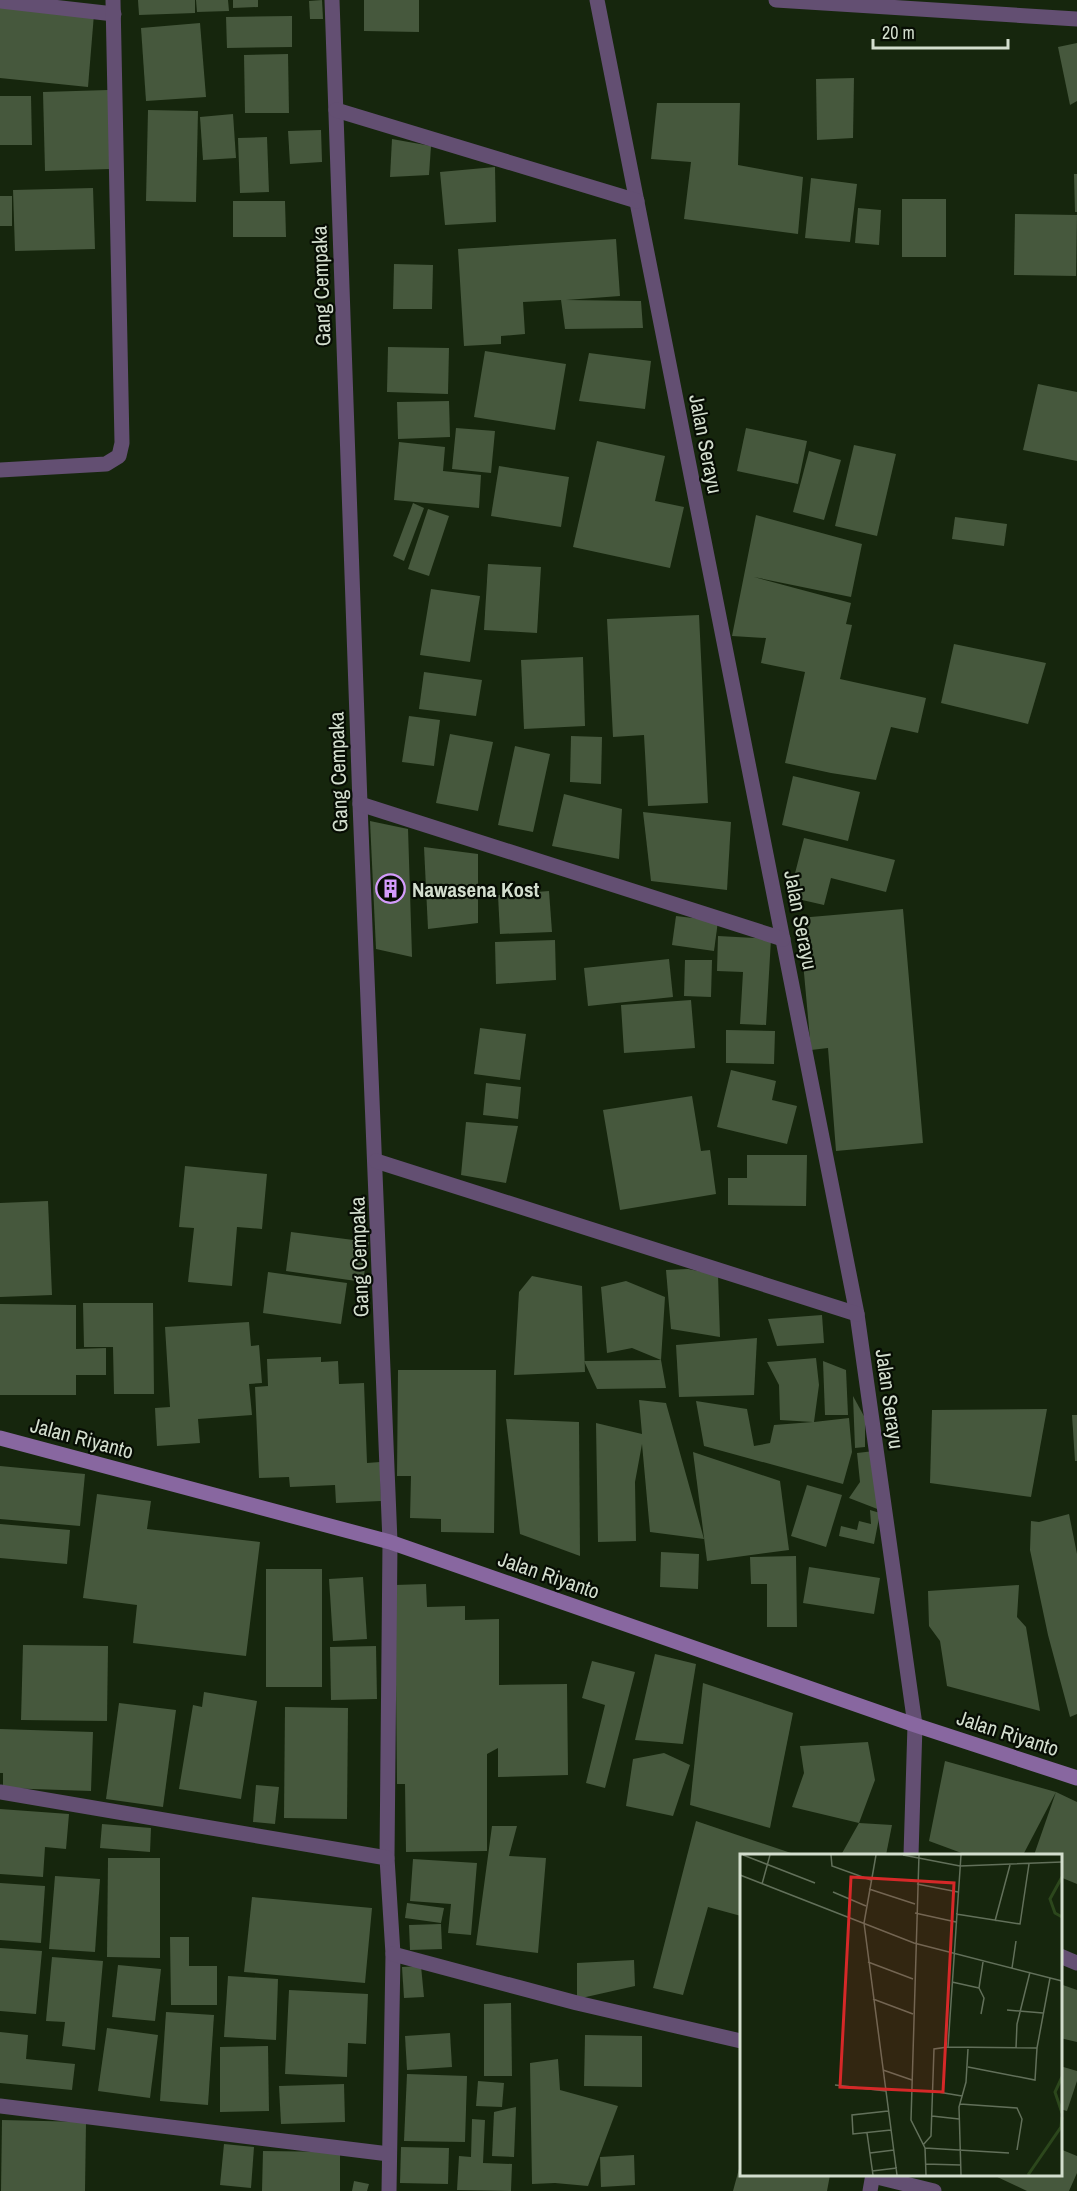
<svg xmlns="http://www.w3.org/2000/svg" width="1077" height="2191" viewBox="0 0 1077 2191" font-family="'Archivo Narrow',sans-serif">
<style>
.building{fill:#46583d}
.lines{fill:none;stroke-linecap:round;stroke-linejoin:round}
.street{stroke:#634f72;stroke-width:15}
.secondary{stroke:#8867a0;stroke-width:15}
.labels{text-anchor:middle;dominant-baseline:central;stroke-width:4.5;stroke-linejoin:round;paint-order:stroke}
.street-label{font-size:21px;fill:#d3dece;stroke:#070d04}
.poi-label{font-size:21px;font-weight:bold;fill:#d3dece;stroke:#070d04;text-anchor:start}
.inset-river{fill:none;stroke:#2c471c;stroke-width:3}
.inset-road{fill:none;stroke:#62705a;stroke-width:1.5}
.view{fill:#d62828;fill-opacity:0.15;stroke:#d62828;stroke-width:3}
.inset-edge{fill:none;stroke:#d3dece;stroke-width:3}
</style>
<rect width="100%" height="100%" fill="#16260d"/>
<g class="building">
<polygon points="138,0 195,0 195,13 139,15"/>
<polygon points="196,0 228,0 229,11 197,12"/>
<polygon points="233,0 258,0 258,7 233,8"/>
<polygon points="322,0 323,19 310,19 309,1"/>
<polygon points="364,0 419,0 419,32 364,31"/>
<polygon points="0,6 94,14 88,87 0,78"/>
<polygon points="292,16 292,47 227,48 226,17"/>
<polygon points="200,23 206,97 146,101 141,28"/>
<polygon points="1077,43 1077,101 1070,105 1058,47"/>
<polygon points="288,54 289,113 245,113 244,55"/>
<polygon points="854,78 853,138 817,140 816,79"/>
<polygon points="108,90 110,169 45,171 43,92"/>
<polygon points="0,96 31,96 32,145 0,145"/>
<polygon points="657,103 740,103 738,165 803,177 798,234 684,219 691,162 651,159"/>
<polygon points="148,110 198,111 196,202 146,201"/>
<polygon points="233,114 236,158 203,160 200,117"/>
<polygon points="321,130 322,162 290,164 288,131"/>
<polygon points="267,137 269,192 240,193 238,138"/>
<polygon points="392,139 431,146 429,175 390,177"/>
<polygon points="495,167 496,222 445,225 440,172"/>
<polygon points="1074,174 1077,174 1077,212 1075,212"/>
<polygon points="811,178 857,184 850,242 805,238"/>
<polygon points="93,188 95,249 15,251 13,190"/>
<rect x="0" y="196" width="12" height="30"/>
<rect x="902" y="199" width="44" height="58"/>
<polygon points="233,201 285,201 286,237 233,237"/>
<polygon points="858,208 881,210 879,245 855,243"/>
<polygon points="1015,214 1077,215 1076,276 1014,275"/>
<polygon points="616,239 620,296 566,300 641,301 643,328 565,329 561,300 523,302 525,334 501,336 501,344 464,346 458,249"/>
<polygon points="394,264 433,265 432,309 393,309"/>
<polygon points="388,347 449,348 448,394 387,392"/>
<polygon points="485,351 566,364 555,430 474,417"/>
<polygon points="589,353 651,361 645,409 579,401"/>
<polygon points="1038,384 1077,392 1077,461 1023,450"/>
<polygon points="449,401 450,437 398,439 397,402"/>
<polygon points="456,428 495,431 491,473 452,469"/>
<polygon points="746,428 807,441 798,484 737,471"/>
<polygon points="597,441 665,456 655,501 684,507 670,568 573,547"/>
<polygon points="399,442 445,447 443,471 481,475 479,508 394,500"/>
<polygon points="854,445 896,454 877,536 835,526"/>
<polygon points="809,451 841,460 824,520 793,512"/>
<polygon points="499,466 569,477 561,527 491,516"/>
<polygon points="413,503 424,508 404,561 393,556"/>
<polygon points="428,509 449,516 429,576 408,569"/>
<polygon points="756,515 862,544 851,597 754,577 851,603 846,624 852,625 840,679 926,698 918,733 891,727 876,780 831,773 785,763 805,672 761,663 766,638 732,636"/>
<polygon points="955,517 1007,524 1004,546 952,539"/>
<polygon points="488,564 541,567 537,633 484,630"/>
<polygon points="431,589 480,596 470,662 420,655"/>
<polygon points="699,615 708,803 648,806 644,735 613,737 607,619"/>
<polygon points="954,644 1046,663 1028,724 941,703"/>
<polygon points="583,657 585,726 524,729 521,660"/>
<polygon points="424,672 482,680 476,716 419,709"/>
<polygon points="409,716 440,720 434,766 402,762"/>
<polygon points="450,734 493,742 478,811 436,803"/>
<polygon points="571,736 602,737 601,784 570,782"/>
<polygon points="515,746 550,754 533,832 498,825"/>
<polygon points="793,776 860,792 848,841 782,825"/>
<polygon points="564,794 622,809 619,859 552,846"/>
<polygon points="643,812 731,822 727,890 651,881"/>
<polygon points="370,821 408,829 412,957 376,949"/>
<polygon points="804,838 895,860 886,892 831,878 824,905 789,897"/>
<polygon points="424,847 478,854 478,923 428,929"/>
<polygon points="549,891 552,932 500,934 498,895"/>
<polygon points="903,909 923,1143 836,1151 828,1048 811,1050 799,918"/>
<polygon points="676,916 718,921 714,951 672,945"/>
<polygon points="718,936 771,939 766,1025 740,1024 743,972 717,971"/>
<polygon points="555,940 556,980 496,984 495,942"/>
<polygon points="669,959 673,997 588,1006 584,968"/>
<polygon points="685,960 712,960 711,997 684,996"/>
<polygon points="691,1000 695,1048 624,1053 621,1005"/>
<polygon points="480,1028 526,1034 520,1080 474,1074"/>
<polygon points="726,1030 775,1031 774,1064 726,1063"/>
<polygon points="731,1070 776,1081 772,1100 797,1106 787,1144 717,1127"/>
<polygon points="486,1083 521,1087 518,1119 483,1115"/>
<polygon points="692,1096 701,1151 710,1150 716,1194 620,1210 603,1110"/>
<polygon points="466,1122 518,1126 506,1183 461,1175"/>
<polygon points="747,1155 807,1155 806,1206 728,1205 728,1178 747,1178"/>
<polygon points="185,1166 267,1174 262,1229 237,1227 232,1286 188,1282 194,1228 179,1227"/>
<polygon points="48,1201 52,1295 0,1297 0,1203"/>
<polygon points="291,1232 369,1242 363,1282 286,1271"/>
<polygon points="688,1269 718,1275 720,1337 671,1329 666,1270"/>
<polygon points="268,1272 347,1283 341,1324 263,1313"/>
<polygon points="532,1276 582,1286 585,1372 514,1375 519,1292"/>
<polygon points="626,1281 665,1297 661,1360 666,1388 597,1389 584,1361 661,1360 632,1348 607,1353 601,1287"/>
<polygon points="83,1303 153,1303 154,1394 114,1394 113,1347 84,1347"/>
<polygon points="0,1304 76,1305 76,1349 106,1348 106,1375 76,1375 76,1395 0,1395"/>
<polygon points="822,1315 824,1343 777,1346 768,1319"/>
<polygon points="249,1322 251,1346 259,1345 262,1383 249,1384 252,1415 198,1419 200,1443 157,1446 155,1408 170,1407 165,1327"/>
<polygon points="757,1338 754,1395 679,1397 676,1345"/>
<polygon points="321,1357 321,1362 338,1361 339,1384 364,1383 367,1463 380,1462 381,1501 336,1503 335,1485 290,1487 289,1477 259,1478 255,1387 268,1386 267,1359"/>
<polygon points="816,1358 819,1385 814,1422 849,1418 852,1452 843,1484 704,1446 696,1401 747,1409 754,1446 770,1443 774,1425 813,1422 780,1420 779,1385 767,1362"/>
<polygon points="823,1361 846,1370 848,1415 825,1415"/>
<polygon points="398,1370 496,1370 494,1533 441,1532 441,1519 410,1518 411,1476 397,1476"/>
<polygon points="853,1396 865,1418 865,1447 855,1448"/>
<polygon points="639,1400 666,1403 704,1539 650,1532 642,1444 635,1482 636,1541 598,1542 596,1423 642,1434"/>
<polygon points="1047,1409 1031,1497 930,1483 932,1410"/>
<polygon points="1072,1415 1077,1415 1077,1461 1075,1461"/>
<polygon points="506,1419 579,1422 580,1556 520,1534"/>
<polygon points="874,1451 880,1510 849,1498 860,1482 857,1453"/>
<polygon points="693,1452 780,1481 789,1550 707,1561"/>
<polygon points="0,1466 85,1474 80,1526 0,1519"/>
<polygon points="807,1485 842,1495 826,1547 791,1536"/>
<polygon points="97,1494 151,1501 147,1529 260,1542 246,1656 133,1643 137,1605 83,1598"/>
<polygon points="870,1510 880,1513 874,1544 839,1536 841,1526 857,1530 859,1521 871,1524"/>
<polygon points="1069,1514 1077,1554 1077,1714 1070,1717 1048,1635 1030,1550 1031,1521 1039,1522"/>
<polygon points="0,1524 70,1530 67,1564 0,1558"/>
<polygon points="661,1552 699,1554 698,1589 660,1587"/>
<polygon points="796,1556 797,1627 767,1627 767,1584 751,1584 750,1557"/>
<polygon points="809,1567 880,1578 874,1614 803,1603"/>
<rect x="266" y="1569" width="56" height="118"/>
<polygon points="363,1577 367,1639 333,1641 329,1579"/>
<polygon points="426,1584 427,1607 465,1606 465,1620 499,1619 499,1685 567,1684 568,1775 498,1777 498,1748 487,1754 487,1851 406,1852 405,1784 397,1784 395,1585"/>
<polygon points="1019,1585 1017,1617 1026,1627 1040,1711 947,1686 940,1641 929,1626 928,1591"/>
<polygon points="23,1645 108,1646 107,1721 21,1720"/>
<polygon points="376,1646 377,1699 331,1700 330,1647"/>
<polygon points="655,1654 696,1664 683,1744 635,1740"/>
<polygon points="592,1661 635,1672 605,1788 586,1783 605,1705 582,1698"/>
<polygon points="703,1683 793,1713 770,1828 690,1805"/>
<polygon points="204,1692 257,1701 241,1799 179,1789 193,1705 202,1707"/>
<polygon points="119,1703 176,1710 163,1807 106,1799"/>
<polygon points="285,1707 348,1708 347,1819 284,1818"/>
<polygon points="0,1729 93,1732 91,1791 3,1788 3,1773 0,1773"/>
<polygon points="868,1742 875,1780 859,1823 792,1807 804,1773 800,1746"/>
<polygon points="664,1753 690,1765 673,1816 626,1806 633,1759"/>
<polygon points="945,1761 1056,1792 1077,1802 1077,1884 1060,1877 1060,1855 1034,1855 1056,1792 1023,1855 967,1855 929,1841"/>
<polygon points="256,1785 279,1787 275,1824 253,1822"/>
<polygon points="0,1809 69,1814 66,1849 45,1847 43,1877 0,1874"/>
<polygon points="696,1821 797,1855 741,1855 741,1916 708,1907 683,1995 653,1988"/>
<polygon points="859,1823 892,1825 886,1855 841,1855"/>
<polygon points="102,1824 151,1828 150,1852 100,1848"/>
<polygon points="492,1826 517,1826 509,1856 546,1858 538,1953 476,1945"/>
<polygon points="108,1858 160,1858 160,1958 107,1957"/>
<polygon points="413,1859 477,1863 471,1935 448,1933 451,1904 410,1901"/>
<polygon points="55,1876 100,1879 95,1952 49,1949"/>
<polygon points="0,1883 45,1886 41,1943 0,1940"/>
<polygon points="252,1897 372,1908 365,1983 244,1972"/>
<polygon points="407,1903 444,1908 441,1923 405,1918"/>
<polygon points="441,1924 442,1949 410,1950 409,1925"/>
<polygon points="170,1937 189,1937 189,1966 217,1966 217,2005 171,2005"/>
<polygon points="0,1948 42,1951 36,2014 0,2011"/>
<polygon points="52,1957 103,1961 95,2050 62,2046 65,2022 46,2021"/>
<polygon points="634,1960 635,1986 577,1999 577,1963"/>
<polygon points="118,1965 161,1969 155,2021 112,2017"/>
<polygon points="421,1966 424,1997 404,1998 402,1967"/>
<polygon points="228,1976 278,1979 276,2040 224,2037"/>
<polygon points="1060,1984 1077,1990 1077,2042 1060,2038"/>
<polygon points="289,1990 368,1994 366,2044 348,2043 347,2077 285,2074"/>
<polygon points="511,2003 512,2076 484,2076 484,2004"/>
<polygon points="166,2012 214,2015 208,2105 160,2101"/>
<polygon points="107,2028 158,2035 150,2098 98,2091"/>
<polygon points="0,2032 28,2035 26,2059 75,2064 72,2090 0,2083"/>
<polygon points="450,2033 452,2067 407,2070 405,2036"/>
<polygon points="585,2035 642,2036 642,2087 584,2086"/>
<polygon points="268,2046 269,2111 220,2112 220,2047"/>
<polygon points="558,2059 560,2090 618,2106 588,2186 555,2183 532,2184 530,2063"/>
<polygon points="1060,2066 1077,2071 1077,2081 1067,2111 1060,2109"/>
<polygon points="407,2074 467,2076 465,2142 404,2141"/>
<polygon points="478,2081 504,2083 502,2107 476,2106"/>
<polygon points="344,2084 345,2122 281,2124 279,2086"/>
<polygon points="516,2107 514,2157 492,2156 494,2112"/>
<polygon points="472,2119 485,2120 483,2163 512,2164 511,2191 457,2190 459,2156 471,2157"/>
<polygon points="2,2120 86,2122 85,2191 1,2191"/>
<polygon points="224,2144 254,2147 251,2188 220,2185"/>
<polygon points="401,2147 449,2148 448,2184 400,2183"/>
<polygon points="1060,2149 1077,2156 1077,2173 1069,2191 1027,2191 993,2175 1060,2175"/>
<polygon points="263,2151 340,2152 340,2191 262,2191"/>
<polygon points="634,2155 635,2185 601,2187 600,2157"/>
<polygon points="740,2165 741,2175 830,2175 827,2191 733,2191"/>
<polygon points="354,2181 369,2184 367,2191 352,2191"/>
</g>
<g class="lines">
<g class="street">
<polyline points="332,0 360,804 390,1542 387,1858 393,1954 389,2191"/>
<polyline points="597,0 857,1314 915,1725 911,1855"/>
<polyline points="776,0 1077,19"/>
<polyline points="0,1 114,14"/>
<polyline points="336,110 637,201"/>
<polyline points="0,470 106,464 119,456 122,443 113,0"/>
<polyline points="360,804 783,939"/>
<polyline points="376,1161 857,1314"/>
<polyline points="0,1792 387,1858"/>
<polyline points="393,1954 577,2003 741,2041"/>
<polyline points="1060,1956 1077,1963"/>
<polyline points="0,2106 389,2154"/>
<polyline points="873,2176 934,2191"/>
<polyline points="870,2191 873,2174"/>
</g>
<polyline class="secondary" points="0,1438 390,1542 915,1725 1077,1778"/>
</g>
<defs>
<symbol id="building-ring" viewBox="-11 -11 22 22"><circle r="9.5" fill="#070d04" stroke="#d49cfc" stroke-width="1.5"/><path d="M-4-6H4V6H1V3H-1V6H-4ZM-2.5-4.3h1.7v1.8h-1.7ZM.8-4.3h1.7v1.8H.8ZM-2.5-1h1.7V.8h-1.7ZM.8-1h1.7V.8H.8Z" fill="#d49cfc"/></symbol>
</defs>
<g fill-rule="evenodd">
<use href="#building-ring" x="374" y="872" width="33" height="33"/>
</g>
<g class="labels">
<g class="street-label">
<text transform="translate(321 286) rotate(-92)">Gang Cempaka</text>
<text transform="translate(706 444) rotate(79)">Jalan Serayu</text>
<text transform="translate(338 772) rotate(-92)">Gang Cempaka</text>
<text transform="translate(801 920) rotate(79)">Jalan Serayu</text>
<text transform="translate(359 1257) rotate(-92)">Gang Cempaka</text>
<text transform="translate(890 1399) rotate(82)">Jalan Serayu</text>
<text transform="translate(82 1438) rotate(15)">Jalan Riyanto</text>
<text transform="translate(549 1575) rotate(19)">Jalan Riyanto</text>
<text transform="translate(1008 1733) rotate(18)">Jalan Riyanto</text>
</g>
<g class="poi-label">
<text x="412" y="889">Nawasena Kost</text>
</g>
</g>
<g transform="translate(740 1854)">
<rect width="322" height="322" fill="#16260d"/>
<path class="inset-river" d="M322,23L310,45L315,59L322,63M322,223L315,238L322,259M288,321L321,273L322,263"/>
<path class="inset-road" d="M3,1L75,29M91,1L92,12L131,26M136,1L124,69L157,321M163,1L220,12L322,8M179,1L171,266L185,294L186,321M221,1L208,193L297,194L310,124M0,21L174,89L322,127M22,30L30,1M177,30L218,38M129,35L175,50M93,38L126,52M175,59L216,68M216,60L280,70L289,10M255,67L270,11M128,108L173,125M272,114L276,87M212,128L239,134M133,145L173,160M267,156L303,159M241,160L244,144L239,134L243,108M276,194L277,170L290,118M228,213L295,226L297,194M143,216L172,226M95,231L146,237M192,237L222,242M220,250L277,254L282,265L277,296M148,257L112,261L113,280L151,276M192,262L219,265M127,279L133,321M183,291L191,282L194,195L208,193M185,294L269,299M130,299L154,296M185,310L221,311M132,317L157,314M221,321L219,253L226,228L228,195"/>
<path class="view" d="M111,23L214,29L203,238L100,233Z"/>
<rect width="322" height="322" class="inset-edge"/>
</g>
<path d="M873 39v9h135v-9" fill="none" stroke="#d3dece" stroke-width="3"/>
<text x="882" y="39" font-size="18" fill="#d3dece" stroke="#070d04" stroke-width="4.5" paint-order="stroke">20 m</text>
</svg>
